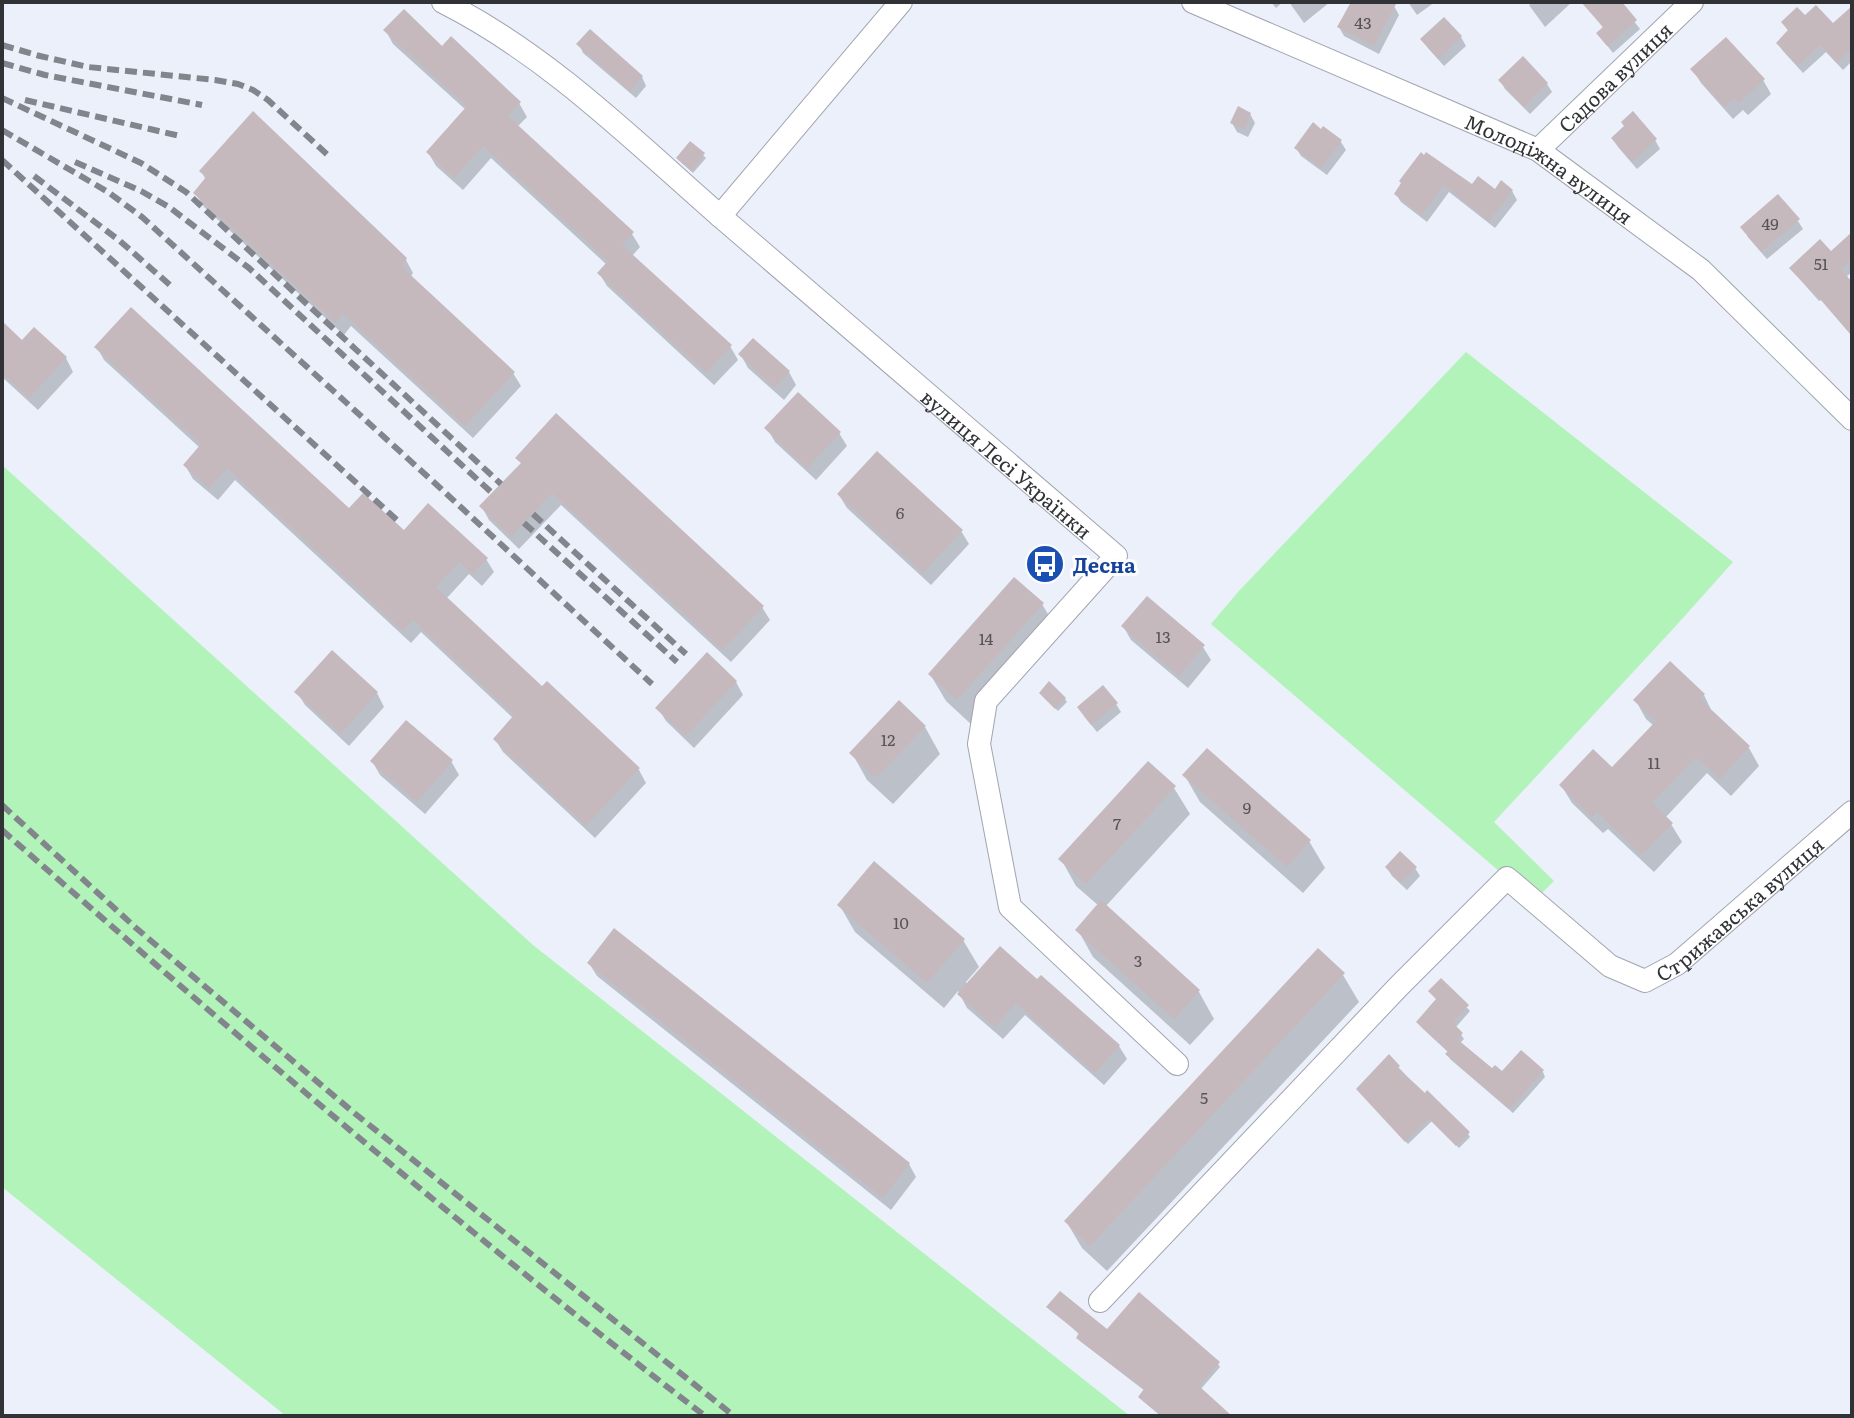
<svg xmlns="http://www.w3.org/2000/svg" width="1854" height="1418" viewBox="0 0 1854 1418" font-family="Literata,serif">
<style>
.green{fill:#b1f3b8}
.shadow{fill:#0003}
.building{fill:#c6b9bd}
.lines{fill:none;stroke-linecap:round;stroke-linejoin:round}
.minor-casing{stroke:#a1a5b0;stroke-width:24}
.minor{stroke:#fff;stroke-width:22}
.rail{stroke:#82858c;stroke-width:6;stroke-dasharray:12 6;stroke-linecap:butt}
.labels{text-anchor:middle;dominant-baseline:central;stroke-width:6;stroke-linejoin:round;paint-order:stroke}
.number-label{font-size:16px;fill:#565458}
.street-label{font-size:20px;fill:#303236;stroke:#fdfdfd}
.transit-label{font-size:20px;font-weight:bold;fill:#164399;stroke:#fdfdfd;text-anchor:start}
</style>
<rect width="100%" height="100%" fill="#ebf0fb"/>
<g class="green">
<polygon points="1466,352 1733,562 1673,629 1494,822 1554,881 1534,901 1211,624 1238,592"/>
<polygon points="2,465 533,945 1130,1416 286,1416 2,1187"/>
</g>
<g class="shadow">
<polygon points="1271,2 1283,2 1276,8"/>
<polygon points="1289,2 1330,2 1304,23"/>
<polygon points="1353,2 1386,2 1394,6 1399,15 1379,54 1344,36 1339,27"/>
<polygon points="1408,2 1435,2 1417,15"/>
<polygon points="1533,2 1572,2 1545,27 1529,5"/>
<polygon points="1594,2 1619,2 1640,29 1613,53 1598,34 1604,29 1588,7"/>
<polygon points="1852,9 1852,61 1843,70 1826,52 1803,73 1783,51 1778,43 1789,32 1783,23 1805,18 1833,26"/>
<polygon points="1444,19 1461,37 1466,46 1444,66 1428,48 1423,40"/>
<polygon points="386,31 442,49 519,103 527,117 517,127 632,234 640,247 632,256 730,346 738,360 714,385 607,286 599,273 607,265 491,158 463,190 436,166 428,152 466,110 393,44"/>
<polygon points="579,44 642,77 646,86 636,98 583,53"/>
<polygon points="1693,70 1763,80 1771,94 1748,115 1743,110 1733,119 1701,83"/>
<polygon points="1500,80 1547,84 1552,92 1530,114 1505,89"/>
<polygon points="1250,114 1255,123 1248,137 1237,132 1232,123"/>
<polygon points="1626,127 1655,140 1660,149 1637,169 1618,147 1613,139"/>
<polygon points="1341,142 1346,150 1327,175 1301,156 1296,148"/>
<polygon points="691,144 706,158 693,173 681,162"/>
<polygon points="201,171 406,260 413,273 410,278 513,373 521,386 473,438 351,326 344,335 204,207 196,194 206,180"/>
<polygon points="1401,181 1512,191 1517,200 1495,228 1449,192 1427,222 1401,202 1396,194 1403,184"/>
<polygon points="1798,221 1803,229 1767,259 1747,236"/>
<polygon points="1852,247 1852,272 1845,278 1852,285 1852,336 1821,300 1819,301 1797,276 1792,268"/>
<polygon points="2,324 23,343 66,358 73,372 38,410 2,377"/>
<polygon points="97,347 350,511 404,533 486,559 494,572 482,586 469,574 446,599 542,689 547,684 639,770 646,783 595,838 503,752 495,739 514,719 421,632 411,643 235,480 218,500 193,479 185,465 200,448 104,360"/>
<polygon points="741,355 789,372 796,385 784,400 748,368"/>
<polygon points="767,428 839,433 847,446 816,480 775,442"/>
<polygon points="518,458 762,607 770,620 731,662 561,505 519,549 489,520 482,507 522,465"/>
<polygon points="839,495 961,531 969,544 931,585 847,508"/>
<polygon points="1042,604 1058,631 973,726 946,701 930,674"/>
<polygon points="1123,626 1203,647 1211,660 1188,688 1131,640"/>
<polygon points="332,653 377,693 384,707 349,746 305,705 297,692"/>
<polygon points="736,682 743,695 694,748 666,721 658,708"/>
<polygon points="1704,695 1713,714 1749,748 1759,766 1731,796 1707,773 1665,818 1671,824 1682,842 1654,872 1608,829 1603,833 1572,803 1561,785 1612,770 1654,726 1646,719 1636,701"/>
<polygon points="1043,696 1065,699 1067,702 1058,711"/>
<polygon points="1116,704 1121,712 1097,732 1084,716"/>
<polygon points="925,727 940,754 893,804 867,780 852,753"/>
<polygon points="372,761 451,761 459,775 425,814 380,775"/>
<polygon points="1185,776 1309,841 1325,868 1303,893 1200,802"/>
<polygon points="1174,788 1190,814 1105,907 1199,992 1214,1019 1190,1045 1093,957 1078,930 1099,906 1076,886 1061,859"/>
<polygon points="1387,868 1415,868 1420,876 1407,890 1392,876"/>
<polygon points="840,906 963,940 979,967 966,982 968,985 1000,949 1119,1046 1127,1059 1104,1085 1025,1015 1003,1039 967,1008 958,991 944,1008 855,932"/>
<polygon points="589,963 909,1164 916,1177 891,1210 597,976"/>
<polygon points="1343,975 1359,1002 1107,1271 1082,1248 1066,1221"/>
<polygon points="1441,981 1470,1011 1456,1027 1464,1039 1459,1044 1492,1071 1502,1074 1521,1053 1543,1072 1545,1077 1513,1113 1450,1059 1448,1055 1449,1053 1421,1027 1418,1022 1438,1001 1430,992"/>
<polygon points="1389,1057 1425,1096 1427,1093 1468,1134 1470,1137 1459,1148 1432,1121 1408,1144 1360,1092"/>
<polygon points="1049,1307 1107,1331 1218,1364 1220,1367 1200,1390 1229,1416 1161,1416 1143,1401 1145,1391 1080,1341 1078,1338 1080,1335"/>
</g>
<g class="building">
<polygon points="1351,2 1397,2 1374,46 1337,27"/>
<polygon points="1581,2 1622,2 1637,20 1607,46 1596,33 1603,27"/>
<polygon points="1816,5 1833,23 1852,6 1852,49 1837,63 1820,45 1798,66 1776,43 1788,30 1781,22 1797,7 1805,15"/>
<polygon points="404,9 442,46 451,36 521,102 508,116 634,232 622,245 732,345 706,373 597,273 608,261 483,146 454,178 426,152 467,106 383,30"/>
<polygon points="1444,17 1462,36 1438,59 1420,39"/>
<polygon points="590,29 643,76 630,91 576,44"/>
<polygon points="1726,37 1765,79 1739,103 1734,98 1725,107 1690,69"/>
<polygon points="1523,56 1548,83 1524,107 1498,80"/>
<polygon points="1238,106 1251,113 1244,130 1230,123"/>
<polygon points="253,111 407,258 402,267 515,372 465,426 343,314 336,323 193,193 206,177 199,171"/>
<polygon points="1633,111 1657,139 1632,162 1611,138 1624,126 1621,122"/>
<polygon points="1313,122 1321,129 1323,126 1342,140 1321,168 1294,148"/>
<polygon points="690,141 705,153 691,171 676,158"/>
<polygon points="1421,152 1424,155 1426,152 1472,184 1478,176 1495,189 1501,180 1513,190 1489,221 1444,185 1422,215 1394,194 1401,183 1399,181"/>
<polygon points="1778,194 1800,219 1761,252 1740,227"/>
<polygon points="1852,232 1852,259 1841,269 1852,282 1852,336 1815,293 1814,294 1789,268 1820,239 1831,251"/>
<polygon points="131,307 349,508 363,493 404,530 428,503 488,558 473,574 460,562 436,587 542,686 547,681 640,768 586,826 493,739 514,715 413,620 403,631 227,468 209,488 183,465 201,444 94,347"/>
<polygon points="2,321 22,340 34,327 67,357 29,398 2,373"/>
<polygon points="753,338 790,371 775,388 738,354"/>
<polygon points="798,392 841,432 807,468 764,428"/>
<polygon points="556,413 764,606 723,650 552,493 511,537 479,506 521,463 515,458"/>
<polygon points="877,451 963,530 923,573 837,494"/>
<polygon points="1014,577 1044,603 957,700 928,674"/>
<polygon points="1147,596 1205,645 1179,676 1121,626"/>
<polygon points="332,650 378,692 341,734 294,692"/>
<polygon points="707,652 737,681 686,736 655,708"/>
<polygon points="1670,661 1705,694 1700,699 1750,746 1720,779 1696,757 1652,803 1673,823 1642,855 1597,812 1592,817 1559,785 1593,749 1612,767 1656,721 1633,700"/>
<polygon points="1049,681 1066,698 1055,709 1039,693"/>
<polygon points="1103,685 1118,703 1091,725 1077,707"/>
<polygon points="899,700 926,726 876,778 849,753"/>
<polygon points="406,720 453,760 417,802 370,761"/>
<polygon points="1207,748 1311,840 1287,867 1182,775"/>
<polygon points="1148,761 1176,786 1086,884 1058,859"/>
<polygon points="1400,851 1417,867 1401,883 1385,867"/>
<polygon points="874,861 965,939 927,983 837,905"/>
<polygon points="1101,900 1200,990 1174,1019 1075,930"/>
<polygon points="614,928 910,1163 883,1198 587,963"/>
<polygon points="1000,946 1037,979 1041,975 1120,1045 1095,1073 1016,1003 995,1027 957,994"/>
<polygon points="1318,948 1345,973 1090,1246 1064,1221"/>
<polygon points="1441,978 1469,1005 1454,1021 1456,1023 1454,1024 1463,1033 1457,1039 1492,1068 1495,1065 1502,1071 1521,1050 1544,1070 1510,1109 1445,1054 1448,1051 1416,1022 1436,999 1428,991"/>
<polygon points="1389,1054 1400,1066 1398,1068 1425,1093 1427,1090 1470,1132 1456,1146 1429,1119 1405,1142 1356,1089"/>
<polygon points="1060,1291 1107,1329 1139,1292 1220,1362 1199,1386 1232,1416 1161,1416 1138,1397 1144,1389 1076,1338 1079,1333 1046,1307"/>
</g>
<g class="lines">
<defs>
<g id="minor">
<path id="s1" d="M443,2C548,55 632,139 720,216C851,330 983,443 1116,556L986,701L979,744L1010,907L1177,1064"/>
<path id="s2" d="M1193,2L1538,150L1701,270L1852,419"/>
<path id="s3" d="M1538,150L1692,2"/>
<polyline points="720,216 901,2"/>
<path id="s4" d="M1100,1301L1399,986L1507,878L1610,966L1645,981L1677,964L1852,812"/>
</g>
</defs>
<use href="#minor" class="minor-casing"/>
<use href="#minor" class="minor"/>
<g class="rail">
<polyline points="2,45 40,56 88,67 215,80 238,84 253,90 268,100 331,158"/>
<polyline points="2,63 45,75 202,105"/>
<polyline points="2,98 141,163 186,192 501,484"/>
<polyline points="25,100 180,136"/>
<polyline points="2,130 108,192 142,217 438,486 652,684"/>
<polyline points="2,160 397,520"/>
<polyline points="75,162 141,191 169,207 249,268 492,493"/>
<polyline points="34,176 120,241 171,286"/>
<polyline points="533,514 686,654"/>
<polyline points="524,523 677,662"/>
<polyline points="2,805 136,928 353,1112 734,1416"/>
<path d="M2,830C231,1032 463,1230 705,1416"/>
</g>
</g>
<defs>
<symbol id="bus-disc" viewBox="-11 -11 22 22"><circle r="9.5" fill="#1a4fb4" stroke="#fdfdfd"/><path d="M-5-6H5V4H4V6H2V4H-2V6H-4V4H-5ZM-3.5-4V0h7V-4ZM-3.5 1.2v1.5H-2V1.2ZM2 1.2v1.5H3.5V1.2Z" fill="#fff"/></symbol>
</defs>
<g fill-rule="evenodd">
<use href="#bus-disc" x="1023" y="542" width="44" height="44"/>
</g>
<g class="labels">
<g class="number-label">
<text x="1363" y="22">43</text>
<text x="1770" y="223">49</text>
<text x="1821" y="263">51</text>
<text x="900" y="512">6</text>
<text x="1163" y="636">13</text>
<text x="986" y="638">14</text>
<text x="888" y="739">12</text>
<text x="1654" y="762">11</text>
<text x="1247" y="807">9</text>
<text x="1117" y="823">7</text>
<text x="901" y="922">10</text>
<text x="1138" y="960">3</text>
<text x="1204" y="1097">5</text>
</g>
<g class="street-label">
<text stroke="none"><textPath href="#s3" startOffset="106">Садова вулиця</textPath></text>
<text stroke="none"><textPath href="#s2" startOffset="394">Молодіжна вулиця</textPath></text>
<text stroke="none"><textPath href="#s1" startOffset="730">вулиця Лесі Українки</textPath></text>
<text stroke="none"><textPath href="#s4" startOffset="880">Стрижавська вулиця</textPath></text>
</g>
<g class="transit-label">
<text x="1073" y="564">Десна</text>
</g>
</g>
<rect width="1854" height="1418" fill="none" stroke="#303236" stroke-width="8"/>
</svg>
